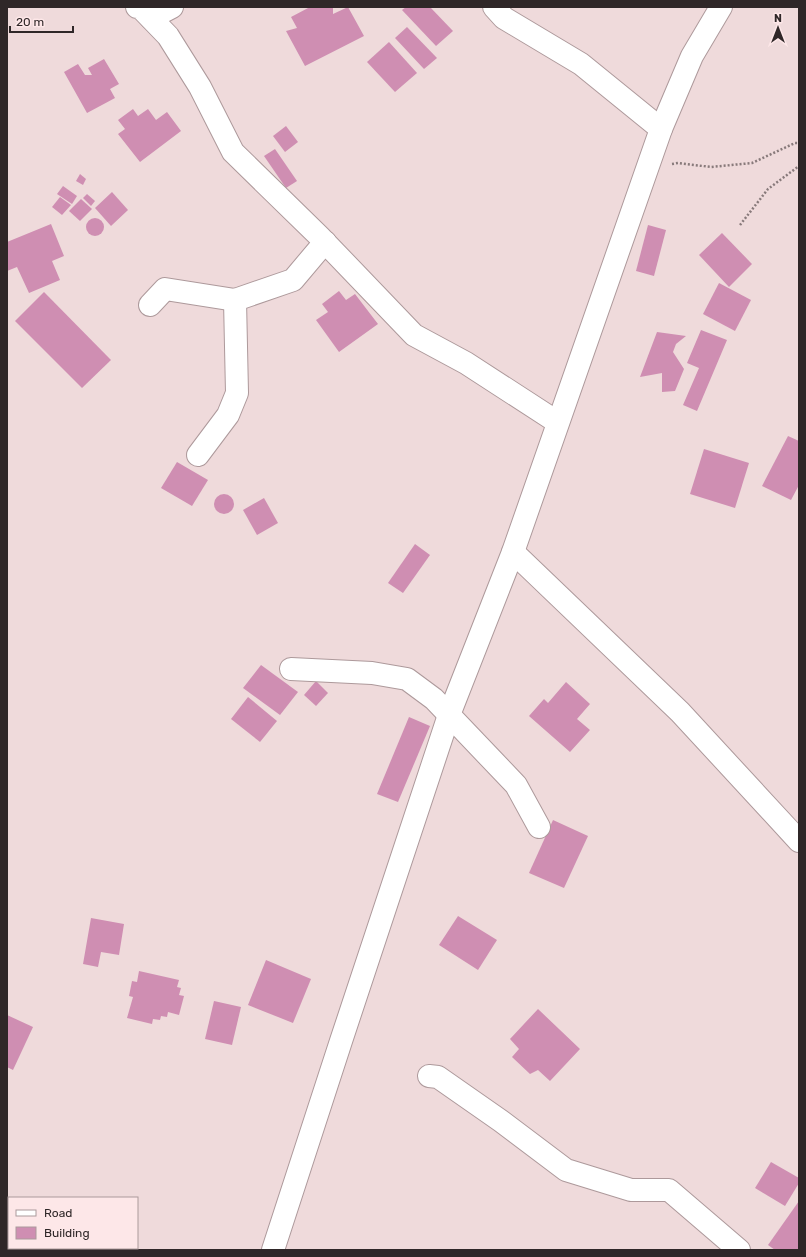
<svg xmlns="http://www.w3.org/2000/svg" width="806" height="1257" viewBox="0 0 806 1257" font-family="Rubik,sans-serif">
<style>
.building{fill:#cf8eb2}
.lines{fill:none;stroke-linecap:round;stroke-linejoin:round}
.street-casing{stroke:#ad999b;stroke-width:24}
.path{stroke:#887a7b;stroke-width:2.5;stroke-dasharray:2 2;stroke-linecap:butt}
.street{stroke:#fff;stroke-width:22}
</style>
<rect width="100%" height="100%" fill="#efdadb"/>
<g class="building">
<polygon points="310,7 333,7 333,14 348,7 364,36 305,66 286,31 297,28 291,17"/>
<polygon points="406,7 430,7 453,31 436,46 402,10"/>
<polygon points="407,27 437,58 424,69 395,38"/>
<polygon points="389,42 417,73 395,92 367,62"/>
<polygon points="104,59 119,84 110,89 115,98 87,113 64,72 78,64 85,75 92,75 88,68"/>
<polygon points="133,109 138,116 148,109 156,120 167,112 181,131 140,162 118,134 125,129 118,120"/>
<polygon points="286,126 298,142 285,152 273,136"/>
<polygon points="275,149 297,181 286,188 264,156"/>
<polygon points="80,174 86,179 83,185 76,181"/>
<polygon points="63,186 77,196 72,204 57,194"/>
<polygon points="112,192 128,210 111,226 95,208"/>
<polygon points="87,194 95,201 91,206 83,198"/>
<polygon points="60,197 71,205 62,215 52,207"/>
<polygon points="81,199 92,209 80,221 69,211"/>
<circle cx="95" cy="227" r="9"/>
<polygon points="51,224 64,256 52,261 60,280 29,293 17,267 7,271 7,242"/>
<polygon points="648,225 666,230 654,276 636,271"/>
<polygon points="722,233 752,264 729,287 699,255"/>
<polygon points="719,283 751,300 735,331 703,314"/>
<polygon points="339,291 346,300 355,294 378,324 339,352 316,320 328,312 322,304"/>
<polygon points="44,292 111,360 82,388 15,321"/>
<polygon points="701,330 727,340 697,411 683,405 699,368 687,363"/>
<polygon points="657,332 686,336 676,344 673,352 684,369 675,391 662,392 662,373 640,377"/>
<polygon points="788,436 799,441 799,485 791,500 762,486"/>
<polygon points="704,449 749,463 735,508 690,494"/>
<polygon points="177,462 208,480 192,506 161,488"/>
<circle cx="224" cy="504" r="10"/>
<polygon points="264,498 278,523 257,535 243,510"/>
<polygon points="415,544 430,555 403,593 388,583"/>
<polygon points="261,665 298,692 280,715 243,688"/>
<polygon points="316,681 328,693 316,706 304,695"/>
<polygon points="566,682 590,704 577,719 590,730 570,752 529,716 544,699 548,703"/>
<polygon points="248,697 277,721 260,742 231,719"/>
<polygon points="409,717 430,726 398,802 377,794"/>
<polygon points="553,820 588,836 564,888 529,873"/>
<polygon points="458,916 497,940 478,970 439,945"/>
<polygon points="91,918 124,924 119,955 101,952 98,967 83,964"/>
<polygon points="266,960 311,979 293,1023 248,1005"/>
<polygon points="139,971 179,980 177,987 181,988 179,995 184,996 179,1015 168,1012 167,1017 161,1016 160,1020 153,1019 152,1024 127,1018 133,997 129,996 132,981 137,982"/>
<polygon points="214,1001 241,1007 232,1045 205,1039"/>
<polygon points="538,1009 580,1049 550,1081 538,1070 530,1074 512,1057 519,1049 510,1039"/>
<polygon points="7,1015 33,1027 13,1070 7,1067"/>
<polygon points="771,1162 799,1178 799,1183 785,1206 755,1188"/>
<polygon points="799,1201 799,1250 775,1250 768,1245"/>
</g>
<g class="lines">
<defs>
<g id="street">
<polyline points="137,7 140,7 168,36 200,87 233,152 319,236 414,335 466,363 557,422"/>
<polyline points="494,7 504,18 581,64 661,129"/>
<polyline points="151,18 172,7"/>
<polyline points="150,305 165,289 235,300 293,280 325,242"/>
<polyline points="198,455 228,415 237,393 235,300"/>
<polyline points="513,552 680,712 799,841"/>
<polyline points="291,669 372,673 407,679 434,699 516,785 539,827"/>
<polyline points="429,1076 438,1077 501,1121 566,1170 631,1190 669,1190 739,1250"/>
<polyline points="273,1250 341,1041 449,715 513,552 661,129 692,56 721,7"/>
</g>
</defs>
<use href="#street" class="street-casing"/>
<g class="path">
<polyline points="672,164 678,163 711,167 752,163 795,143 799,143"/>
<polyline points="740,225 768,189 799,166"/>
</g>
<use href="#street" class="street"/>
</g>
<rect width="806" height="1257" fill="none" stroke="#2f2728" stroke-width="16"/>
<rect x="8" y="1197" width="130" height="52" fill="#fde7e8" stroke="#ab9a9b"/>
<rect x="16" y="1210" width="20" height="6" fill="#ffffff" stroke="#ab9a9b"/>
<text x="44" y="1217" font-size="12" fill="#2f2728">Road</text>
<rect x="16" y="1227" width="20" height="12" fill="#cf8eb2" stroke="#ab9a9b"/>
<text x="44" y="1237" font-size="12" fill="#2f2728">Building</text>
<g transform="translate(778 28)" stroke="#fde7e8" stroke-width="3" paint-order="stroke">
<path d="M0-3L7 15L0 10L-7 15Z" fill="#2f2728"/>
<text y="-6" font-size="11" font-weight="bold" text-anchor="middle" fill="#2f2728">N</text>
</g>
<path d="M10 26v6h63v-6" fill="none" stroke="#2f2728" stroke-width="2"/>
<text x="16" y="26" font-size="12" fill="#2f2728" stroke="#fde7e8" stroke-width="3" paint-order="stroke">20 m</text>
</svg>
